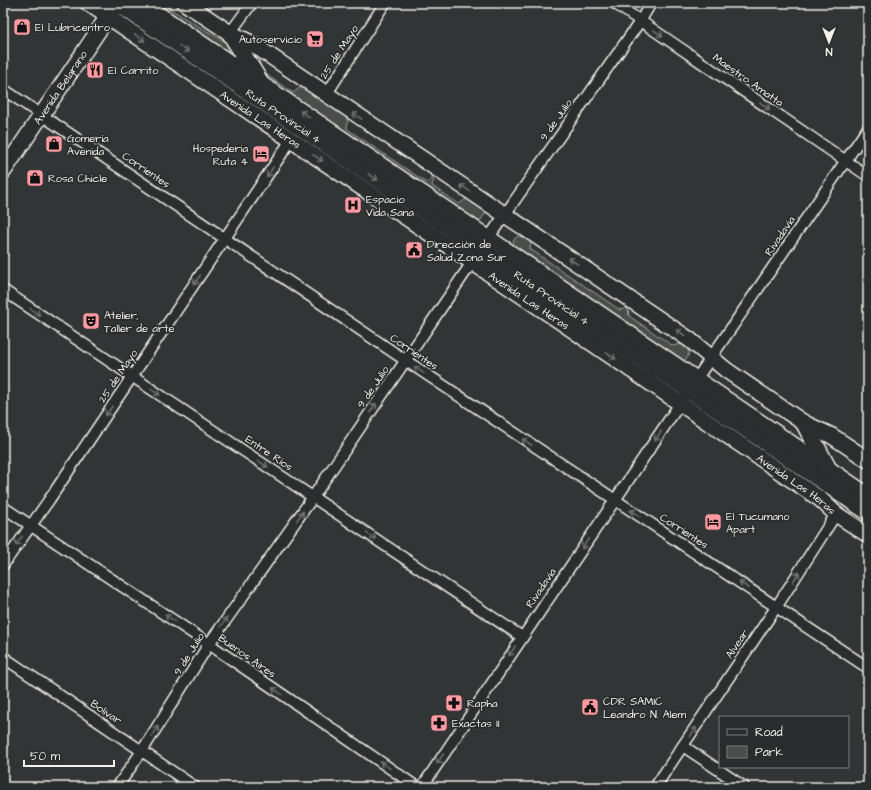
<svg xmlns="http://www.w3.org/2000/svg" width="871" height="790" viewBox="0 0 871 790" font-family="'Architects Daughter',sans-serif">
<style>
.green{fill:#4b4d4c;stroke:#a09f9a}
.lines{fill:none;stroke-linecap:round;stroke-linejoin:round}
.minor-casing{stroke:#f4f1e8;stroke-width:13}
.secondary-casing{stroke:#f4f1e8;stroke-width:18}
.primary-casing{stroke:#f4f1e8;stroke-width:19}
.minor{stroke:#2a2d2e;stroke-width:10}
.secondary{stroke:#2a2d2e;stroke-width:15}
.primary{stroke:#2a2d2e;stroke-width:16}
.oneway{stroke:#71726f}
.labels{text-anchor:middle;dominant-baseline:central;stroke-width:3.5;stroke-linejoin:round;paint-order:stroke}
.poi-label{font-size:11px;fill:#f4f1e8;stroke:#2a2d2e;text-anchor:start}
.street-label{font-size:11px;fill:#f4f1e8;stroke:#2a2d2e}
</style>
<rect width="100%" height="100%" fill="#323535"/>
<filter id="ink" filterUnits="userSpaceOnUse"><feTurbulence type="fractalNoise" baseFrequency=".025" numOctaves="2"/><feDisplacementMap in="SourceGraphic" scale="8" xChannelSelector="R" yChannelSelector="G"/><feConvolveMatrix kernelMatrix="1 2 1 2 8 2 1 2 1" color-interpolation-filters="sRGB"/></filter>
<g filter="url(#ink)">
<g class="green">
<polygon points="150,3 161,3 188,20 231,45 237,60"/>
<polygon points="247,50 259,58 261,71 293,93 302,86 348,117 347,129 427,183 435,176 432,186 459,204 468,198 484,209 485,214 480,221 476,222 260,77"/>
<path d="M522,236L531,242L530,249L620,310L628,308L629,316L673,346L681,344L688,349C690,356 687,360 680,362L513,245C513,239 515,236 522,236Z"/>
</g>
<g class="lines">
<defs>
<g id="minor">
<polyline points="614,3 868,176"/>
<polyline points="230,33 252,3"/>
<polyline points="3,89 405,360 868,668"/>
<polyline points="326,95 385,3"/>
<polyline points="485,243 641,20 651,3"/>
<polyline points="3,290 522,637"/>
<polyline points="693,384 868,128"/>
<polyline points="3,507 209,644 417,787"/>
<polyline points="3,565 49,500 291,140"/>
<polyline points="3,657 195,787"/>
<polyline points="683,746 744,787"/>
<polyline points="117,787 142,751 209,644 313,497 475,258"/>
<polyline points="422,787 683,399"/>
<polyline points="655,787 777,606 836,514"/>
</g>
<g id="secondary">
<path id="s1" d="M88,3L567,326L820,499L836,514L868,535"/>
<polyline points="185,3 230,33 251,43 690,340 726,370 804,423 832,436 868,460"/>
<path id="s2" d="M3,172L113,9"/>
</g>
<g id="primary">
<path id="s3" d="M117,3L868,512"/>
<polyline points="141,3 868,496"/>
<polyline points="230,33 259,80"/>
<polyline points="569,313 587,340"/>
<polyline points="804,423 828,468"/>
</g>
</defs>
<use href="#minor" class="minor-casing"/>
<use href="#secondary" class="secondary-casing"/>
<use href="#primary" class="primary-casing"/>
<use href="#minor" class="minor"/>
<use href="#secondary" class="secondary"/>
<use href="#primary" class="primary"/>
</g>
<defs><path id="oneway-shaft" d="M-6 0H5M1.5-3L5.5 0L1.5 3" fill="none" stroke-width="1.6" stroke-linecap="round" stroke-linejoin="round"/></defs>
<g class="oneway">
<use href="#oneway-shaft" transform="translate(658 33) rotate(35)"/>
<use href="#oneway-shaft" transform="translate(140 38) rotate(34)"/>
<use href="#oneway-shaft" transform="translate(184 49) rotate(34)"/>
<use href="#oneway-shaft" transform="translate(765 106) rotate(35)"/>
<use href="#oneway-shaft" transform="translate(305 114) rotate(-146)"/>
<use href="#oneway-shaft" transform="translate(357 116) rotate(-146)"/>
<use href="#oneway-shaft" transform="translate(318 158) rotate(34)"/>
<use href="#oneway-shaft" transform="translate(270 172) rotate(124)"/>
<use href="#oneway-shaft" transform="translate(373 177) rotate(34)"/>
<use href="#oneway-shaft" transform="translate(465 188) rotate(-146)"/>
<use href="#oneway-shaft" transform="translate(573 261) rotate(-146)"/>
<use href="#oneway-shaft" transform="translate(197 280) rotate(124)"/>
<use href="#oneway-shaft" transform="translate(35 312) rotate(34)"/>
<use href="#oneway-shaft" transform="translate(681 333) rotate(-146)"/>
<use href="#oneway-shaft" transform="translate(611 356) rotate(34)"/>
<use href="#oneway-shaft" transform="translate(419 370) rotate(-146)"/>
<use href="#oneway-shaft" transform="translate(155 392) rotate(34)"/>
<use href="#oneway-shaft" transform="translate(373 408) rotate(-56)"/>
<use href="#oneway-shaft" transform="translate(109 411) rotate(124)"/>
<use href="#oneway-shaft" transform="translate(658 436) rotate(124)"/>
<use href="#oneway-shaft" transform="translate(527 442) rotate(-146)"/>
<use href="#oneway-shaft" transform="translate(263 464) rotate(34)"/>
<use href="#oneway-shaft" transform="translate(635 513) rotate(-147)"/>
<use href="#oneway-shaft" transform="translate(300 516) rotate(-54)"/>
<use href="#oneway-shaft" transform="translate(371 536) rotate(34)"/>
<use href="#oneway-shaft" transform="translate(19 541) rotate(125)"/>
<use href="#oneway-shaft" transform="translate(585 544) rotate(124)"/>
<use href="#oneway-shaft" transform="translate(796 577) rotate(-57)"/>
<use href="#oneway-shaft" transform="translate(744 585) rotate(-147)"/>
<use href="#oneway-shaft" transform="translate(170 618) rotate(-146)"/>
<use href="#oneway-shaft" transform="translate(224 622) rotate(-54)"/>
<use href="#oneway-shaft" transform="translate(512 651) rotate(124)"/>
<use href="#oneway-shaft" transform="translate(277 691) rotate(-145)"/>
<use href="#oneway-shaft" transform="translate(155 731) rotate(-58)"/>
<use href="#oneway-shaft" transform="translate(693 732) rotate(-56)"/>
<use href="#oneway-shaft" transform="translate(440 759) rotate(124)"/>
<use href="#oneway-shaft" transform="translate(385 765) rotate(-145)"/>
</g>
</g>
<defs>
<symbol id="shop-square" viewBox="-11 -11 22 22"><rect x="-9" y="-9" width="18" height="18" rx="4" fill="#ff9aa2" stroke="#2a2d2e"/><path d="M-5-2.5h2.3a2.7 3.5 0 0 1 5.4 0H5L5.5 6h-11ZM-1.5-2.5h3a1.5 2.3 0 0 0-3 0Z" fill="#111"/></symbol>
<symbol id="supermarket-square" viewBox="-11 -11 22 22"><rect x="-9" y="-9" width="18" height="18" rx="4" fill="#ff9aa2" stroke="#2a2d2e"/><path d="M-6-5.5h2.5l.6 2H6L4.5 2H-2.5L-4.4-4H-6ZM-1.5 3.2a1.3 1.3 0 1 0 .1 0ZM3 3.2a1.3 1.3 0 1 0 .1 0Z" fill="#111"/></symbol>
<symbol id="restaurant-square" viewBox="-11 -11 22 22"><rect x="-9" y="-9" width="18" height="18" rx="4" fill="#ff9aa2" stroke="#2a2d2e"/><path d="M-5-6h1v4h1v-4h1v4h1v-4h1v5L-1.5 .5V6h-2V.5L-5-1ZM5-6V6H3V1.5H1.5Q1.5-4 5-6Z" fill="#111"/></symbol>
<symbol id="hotel-square" viewBox="-11 -11 22 22"><rect x="-9" y="-9" width="18" height="18" rx="4" fill="#ff9aa2" stroke="#2a2d2e"/><path d="M-6-4.5h1.5V1H6V5H4.5V3h-9V5H-6ZM-4 0a1.8 1.8 0 1 1 3.6 0ZM.5 0V-2.5h3Q6-2.5 6 0Z" fill="#111"/></symbol>
<symbol id="hospital-square" viewBox="-11 -11 22 22"><rect x="-9" y="-9" width="18" height="18" rx="4" fill="#ff9aa2" stroke="#2a2d2e"/><path d="M-5-5h3v3.5h4V-5h3V5h-3V1.5h-4V5h-3Z" fill="#111"/></symbol>
<symbol id="civic-square" viewBox="-11 -11 22 22"><rect x="-9" y="-9" width="18" height="18" rx="4" fill="#ff9aa2" stroke="#2a2d2e"/><path d="M-.6-6.5H3V-4.5H.6V-3L4-1V1h2V6H-6V1h2V-1L-.6-3ZM-1.2 2.5V6h2.4V2.5Z" fill="#111"/></symbol>
<symbol id="theatre-square" viewBox="-11 -11 22 22"><rect x="-9" y="-9" width="18" height="18" rx="4" fill="#ff9aa2" stroke="#2a2d2e"/><path d="M-5-5.5Q0-4 5-5.5V0Q5 5 0 6Q-5 5-5 0ZM-3.3-2.5H-1v1.5H-3.3ZM1-2.5H3.3v1.5H1ZM-2.8 1Q0 5.5 2.8 1Z" fill="#111"/></symbol>
<symbol id="pharmacy-square" viewBox="-11 -11 22 22"><rect x="-9" y="-9" width="18" height="18" rx="4" fill="#ff9aa2" stroke="#2a2d2e"/><path d="M-2-6h4v4h4v4h-4v4h-4v-4h-4v-4h4Z" fill="#111"/></symbol>
</defs>
<g fill-rule="evenodd">
<use href="#shop-square" x="12" y="17" width="20" height="20"/>
<use href="#supermarket-square" x="305" y="29" width="20" height="20"/>
<use href="#restaurant-square" x="85" y="60" width="20" height="20"/>
<use href="#shop-square" x="44" y="134" width="20" height="20"/>
<use href="#hotel-square" x="251" y="144" width="20" height="20"/>
<use href="#shop-square" x="25" y="168" width="20" height="20"/>
<use href="#hospital-square" x="343" y="195" width="20" height="20"/>
<use href="#civic-square" x="404" y="240" width="20" height="20"/>
<use href="#theatre-square" x="81" y="311" width="20" height="20"/>
<use href="#hotel-square" x="703" y="512" width="20" height="20"/>
<use href="#pharmacy-square" x="444" y="693" width="20" height="20"/>
<use href="#civic-square" x="580" y="697" width="20" height="20"/>
<use href="#pharmacy-square" x="429" y="713" width="20" height="20"/>
</g>
<g class="labels">
<g class="poi-label">
<text x="35" y="27">El Lubricentro</text>
<text x="302" y="39" text-anchor="end">Autoservicio</text>
<text x="108" y="70">El Carrito</text>
<text x="67" y="138">Gomería<tspan x="67" dy="13">Avenida</tspan></text>
<text x="248" y="148" text-anchor="end">Hospederia<tspan x="248" dy="13">Ruta 4</tspan></text>
<text x="48" y="178">Rosa Chicle</text>
<text x="366" y="199">Espacio<tspan x="366" dy="13">Vida Sana</tspan></text>
<text x="427" y="244">Dirección de<tspan x="427" dy="13">Salud Zona Sur</tspan></text>
<text x="104" y="315">Atelier,<tspan x="104" dy="13">Taller de arte</tspan></text>
<text x="726" y="516">El Tucumano<tspan x="726" dy="13">Apart</tspan></text>
<text x="603" y="701">CDR SAMIC<tspan x="603" dy="13">Leandro N. Alem</tspan></text>
<text x="467" y="703">Rapha</text>
<text x="452" y="723">Exactas II</text>
</g>
<g class="street-label">
<text transform="translate(339 52) rotate(-57)">25 de Mayo</text>
<text transform="translate(748 80) rotate(35)">Maestro Amatta</text>
<text stroke="none"><textPath href="#s2" startOffset="102">Avenida Belgrano</textPath></text>
<text stroke="none"><textPath href="#s3" startOffset="201">Ruta Provincial 4</textPath></text>
<text stroke="none"><textPath href="#s1" startOffset="208">Avenida Las Heras</textPath></text>
<text transform="translate(556 120) rotate(-55)">9 de Julio</text>
<text transform="translate(146 170) rotate(34)">Corrientes</text>
<text transform="translate(780 236) rotate(-56)">Rivadavia</text>
<text stroke="none"><textPath href="#s3" startOffset="525">Ruta Provincial 4</textPath></text>
<text stroke="none"><textPath href="#s1" startOffset="532">Avenida Las Heras</textPath></text>
<text transform="translate(414 352) rotate(34)">Corrientes</text>
<text transform="translate(118 376) rotate(-56)">25 de Mayo</text>
<text transform="translate(373 387) rotate(-56)">9 de Julio</text>
<text transform="translate(269 453) rotate(34)">Entre Ríos</text>
<text stroke="none"><textPath href="#s1" startOffset="856">Avenida Las Heras</textPath></text>
<text transform="translate(684 531) rotate(33)">Corrientes</text>
<text transform="translate(541 588) rotate(-56)">Rivadavia</text>
<text transform="translate(737 644) rotate(-56)">Alvear</text>
<text transform="translate(189 654) rotate(-58)">9 de Julio</text>
<text transform="translate(247 656) rotate(35)">Buenos Aires</text>
<text transform="translate(106 712) rotate(34)">Bolivar</text>
</g>
</g>
<rect width="871" height="790" fill="none" stroke="#2a2d2e" stroke-width="16"/>
<rect x="8" y="8" width="855" height="774" fill="none" stroke="#f4f1e8" stroke-width="1.5" filter="url(#ink)"/>
<rect x="719" y="716" width="130" height="52" fill="#2a2d2e" stroke="#7b7b78"/>
<rect x="727" y="729" width="20" height="6" fill="#2a2d2e" stroke="#7b7b78"/>
<text x="755" y="736" font-size="12" fill="#f4f1e8">Road</text>
<rect x="727" y="746" width="20" height="12" fill="#4b4d4c" stroke="#7b7b78"/>
<text x="755" y="756" font-size="12" fill="#f4f1e8">Park</text>
<g transform="translate(829 42) rotate(180)" stroke="#2a2d2e" stroke-width="3" paint-order="stroke">
<path d="M0-3L7 15L0 10L-7 15Z" fill="#f4f1e8"/>
<text y="-6" font-size="11" font-weight="bold" text-anchor="middle" fill="#f4f1e8">N</text>
</g>
<path d="M24 760v6h90v-6" fill="none" stroke="#f4f1e8" stroke-width="2"/>
<text x="30" y="760" font-size="12" fill="#f4f1e8" stroke="#2a2d2e" stroke-width="3" paint-order="stroke">50 m</text>
</svg>
